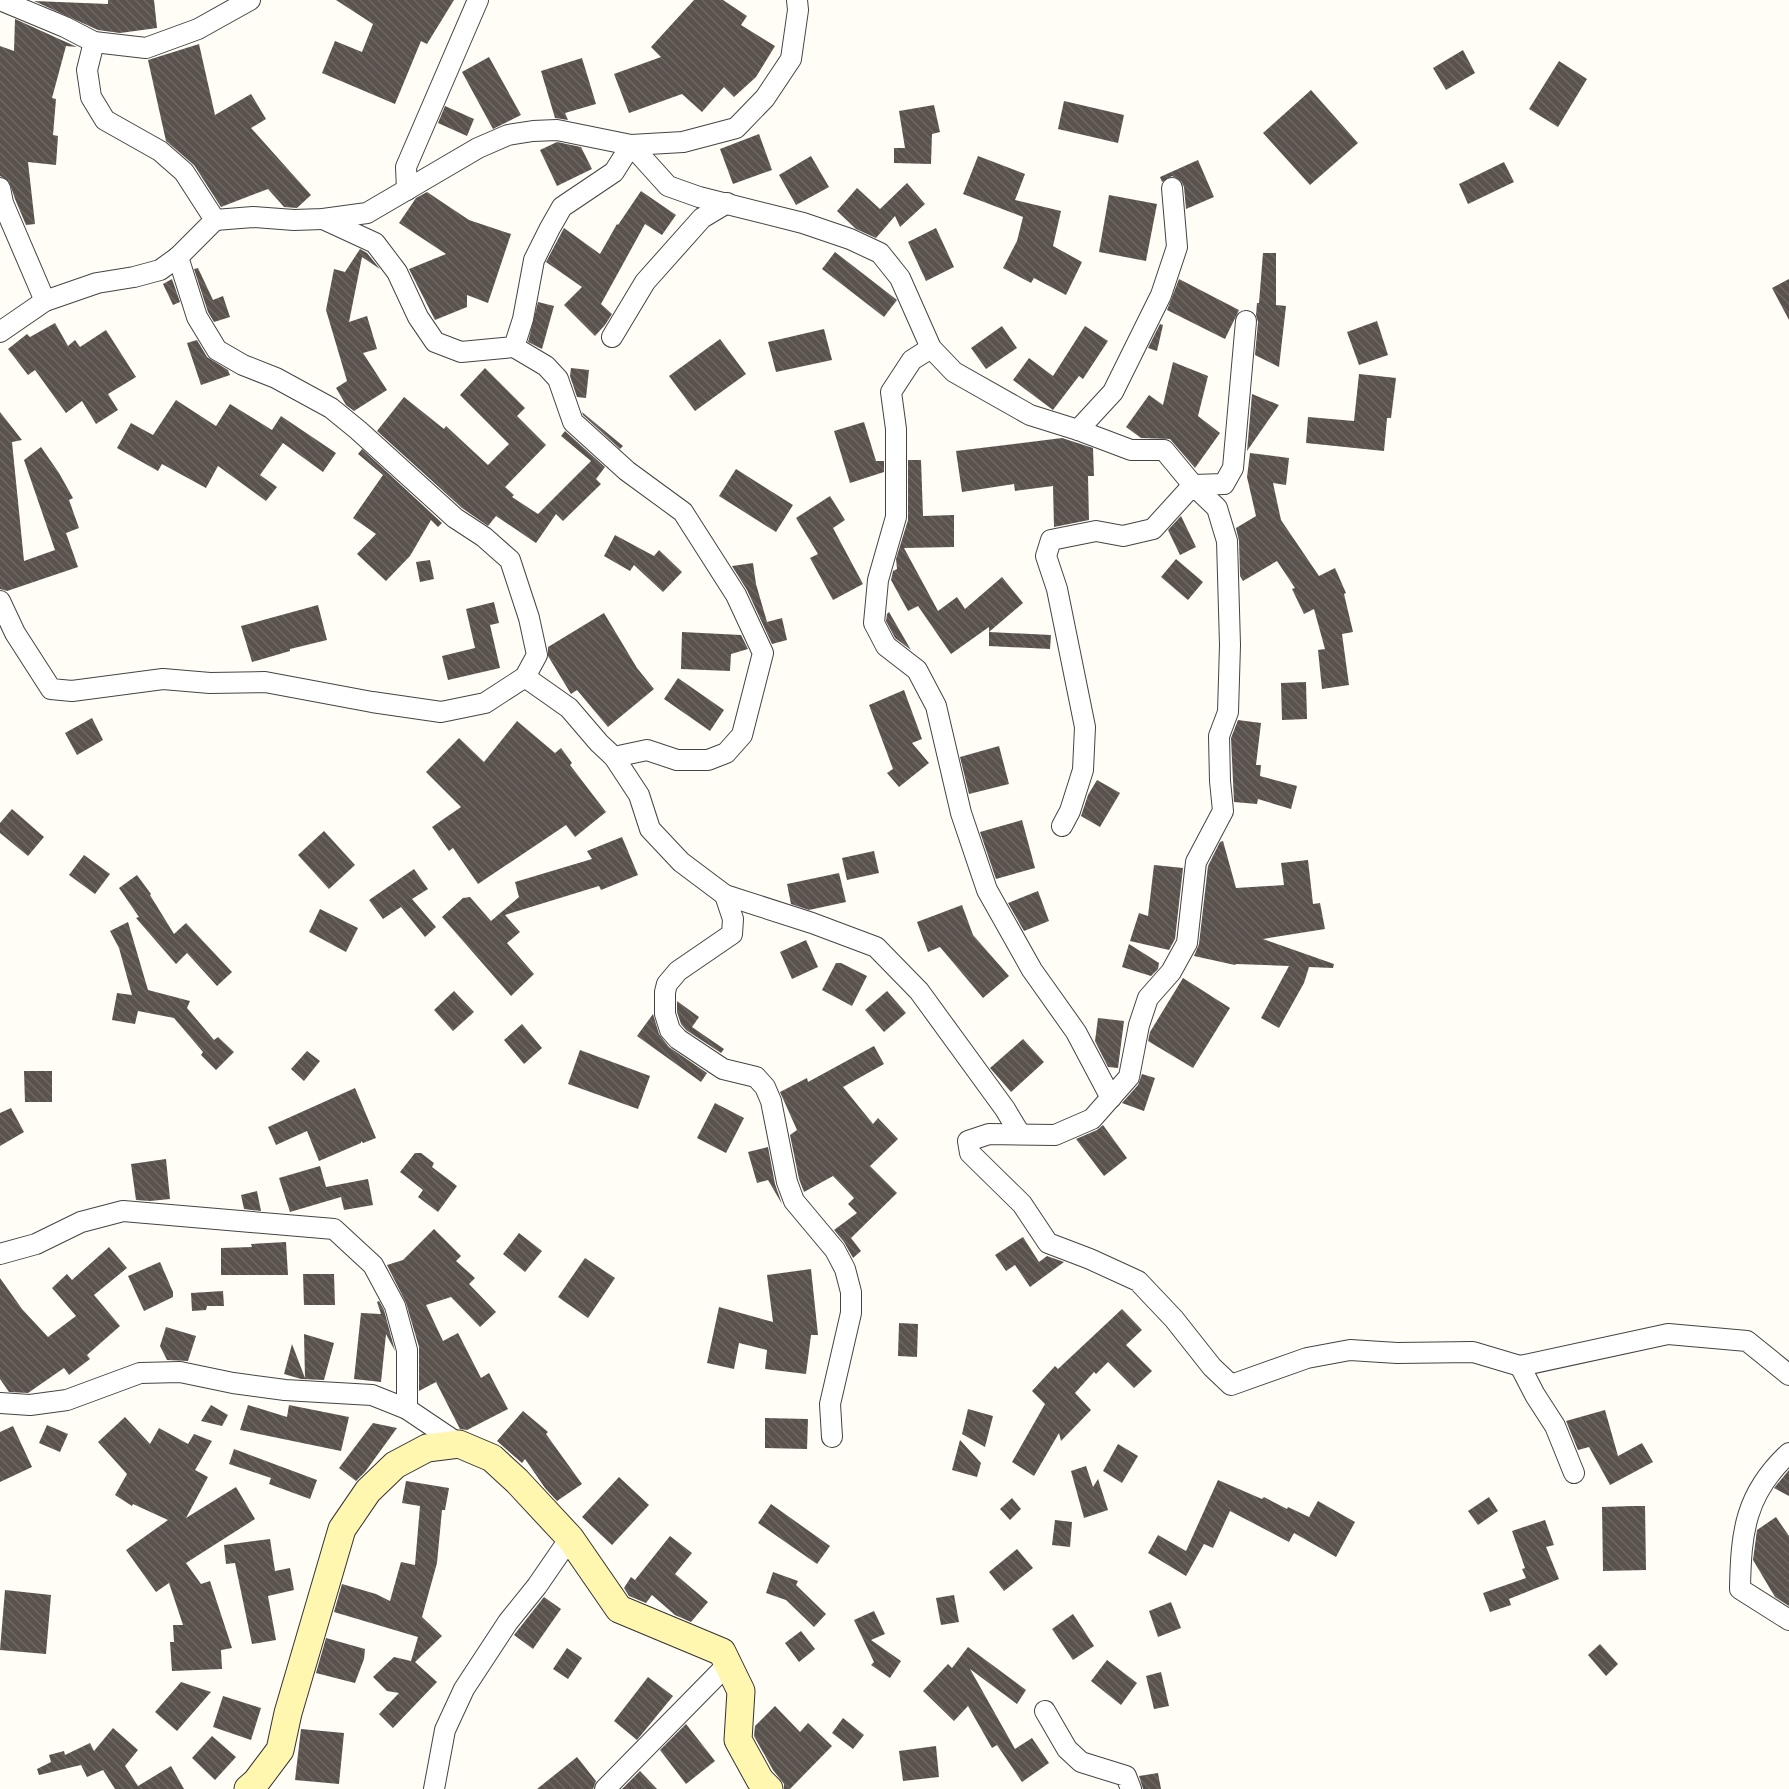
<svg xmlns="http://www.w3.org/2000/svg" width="1789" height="1789" viewBox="0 0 1789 1789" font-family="'Roboto Serif',serif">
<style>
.building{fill:url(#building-back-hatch)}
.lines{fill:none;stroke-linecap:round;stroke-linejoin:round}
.street-casing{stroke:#444;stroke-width:22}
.secondary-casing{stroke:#333;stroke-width:29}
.street{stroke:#fff;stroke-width:20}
.secondary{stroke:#fff6b0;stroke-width:27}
</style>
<defs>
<pattern id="building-back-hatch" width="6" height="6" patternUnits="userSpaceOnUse" patternTransform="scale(1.5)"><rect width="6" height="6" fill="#5a524d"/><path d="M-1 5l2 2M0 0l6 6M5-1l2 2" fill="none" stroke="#6d6662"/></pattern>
</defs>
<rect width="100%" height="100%" fill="#fffdf5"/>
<g class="building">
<polygon points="108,0 154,0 157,28 120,33 98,30 34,1 108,4"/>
<polygon points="336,0 454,0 427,44 421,41 395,104 322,73 335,41 362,52 373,24"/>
<polygon points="694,0 723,0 747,16 741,25 775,46 756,77 734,97 724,87 702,112 682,94 629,113 614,74 661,57 651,47"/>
<polygon points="15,19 77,47 66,46 52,98 56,99 53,135 58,136 56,165 28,162 35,224 26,225 15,199 9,181 0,176 0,46 14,51"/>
<polygon points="199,44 215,115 251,94 266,119 251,128 311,195 297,208 284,207 268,189 221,207 194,165 166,141 148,60"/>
<polygon points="1463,50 1475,73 1446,90 1433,68"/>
<polygon points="489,57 521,115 493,129 462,72"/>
<polygon points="582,58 596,104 565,113 568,120 555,118 541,71"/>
<polygon points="1559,61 1587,79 1558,127 1529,109"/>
<polygon points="1311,90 1358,143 1310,185 1263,133"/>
<polygon points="1064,101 1124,115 1118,143 1058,129"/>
<polygon points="934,105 940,132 932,134 931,164 894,163 894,148 905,148 899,111"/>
<polygon points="445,106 474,119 467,136 438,123"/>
<polygon points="759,134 772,170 733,184 720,149"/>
<polygon points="557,142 581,147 592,169 557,186 540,150"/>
<polygon points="811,156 829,187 796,205 779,175"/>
<polygon points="978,156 1025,174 1015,200 1061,211 1053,246 1082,262 1066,295 1034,278 1031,283 1003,268 1017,241 1023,217 963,194"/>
<polygon points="1198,160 1214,197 1186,209 1184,187 1181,181 1172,176 1162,182 1160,177"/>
<polygon points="1504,162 1514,182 1468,204 1459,184"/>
<polygon points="907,183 925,204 900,227 895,216 876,238 856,229 837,211 857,188 880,209"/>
<polygon points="641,191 676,215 662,235 645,224 601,304 612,314 605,325 595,336 564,305 582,287 546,262 564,228 600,254 617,224 618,225"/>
<polygon points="427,192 469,220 511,234 488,303 467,295 467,307 435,320 409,269 446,254 399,223 416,198"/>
<polygon points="1109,195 1157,204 1146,261 1099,252"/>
<polygon points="936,228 954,267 926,281 908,242"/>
<polygon points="360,249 367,253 380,269 362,257 349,322 367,316 377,349 363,353 387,390 354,411 346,405 336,388 347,381 326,310 334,269 345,272"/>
<polygon points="835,252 897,300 884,317 822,269"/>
<polygon points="1263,253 1276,253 1276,305 1286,306 1279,367 1255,355 1258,322 1256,315 1257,303 1259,303"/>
<polygon points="198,268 213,300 223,296 230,317 214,322 208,312 194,269"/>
<polygon points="172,279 180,302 173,305 163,284"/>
<polygon points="1179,279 1239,310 1225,339 1167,310"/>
<polygon points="1789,279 1789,320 1772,288"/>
<polygon points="538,302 554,306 542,349 528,342"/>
<polygon points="1377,321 1388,355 1359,365 1347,332"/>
<polygon points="55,323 68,346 75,340 80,347 106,330 136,377 108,394 118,410 96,424 82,401 66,413 35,370 28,375 8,349 27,334 30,337"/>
<polygon points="1160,324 1163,325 1157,351 1148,348"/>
<polygon points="1002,326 1017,348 986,369 971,348"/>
<polygon points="1085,326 1108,341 1083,379 1079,376 1053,410 1013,380 1029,358 1053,376"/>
<polygon points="824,329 832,360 776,372 768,342"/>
<polygon points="720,339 746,374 695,411 669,376"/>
<polygon points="197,340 207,357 228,370 230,375 201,385 187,343"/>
<polygon points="1173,362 1208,376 1198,416 1220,433 1195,468 1170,439 1141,438 1126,427 1149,395 1163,405"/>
<polygon points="485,368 525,408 517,416 546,445 505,487 514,495 512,497 538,514 591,461 561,436 565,431 605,467 596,479 601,484 563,521 556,514 536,543 496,516 488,526 462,508 377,431 404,397 444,429 446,426 488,465 509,444 460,395"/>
<polygon points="571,368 589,370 586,398 577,397 570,376"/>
<polygon points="1359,374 1396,378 1391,418 1387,418 1384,451 1306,443 1308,417 1354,421"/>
<polygon points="1252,394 1279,405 1247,451"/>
<polygon points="176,400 216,426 230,404 272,430 281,416 336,453 323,472 283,443 260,475 277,487 266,501 218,466 206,488 162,464 158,471 117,448 131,423 153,435"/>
<polygon points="0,412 22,440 12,442 24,561 55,550 24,460 41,447 59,473 73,498 69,500 79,528 66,533 78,567 7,591 0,589"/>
<polygon points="582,412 623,446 620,449 583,415"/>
<polygon points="864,422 876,461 884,461 884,472 850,483 834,431"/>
<polygon points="1062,438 1093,448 1094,476 1088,476 1089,520 1054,527 1053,486 1015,491 1014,484 962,492 956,451"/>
<polygon points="362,449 442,523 438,527 431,520 410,556 386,581 357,554 376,534 353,518 383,475 358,454"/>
<polygon points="1250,453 1289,458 1286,485 1273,483 1281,520 1319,576 1335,568 1346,593 1344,594 1353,632 1342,634 1349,685 1322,689 1318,650 1325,649 1314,609 1304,614 1292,589 1295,588 1277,561 1243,581 1240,576 1239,541 1236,528 1256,516 1247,477"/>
<polygon points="908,460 921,460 923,516 954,515 954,547 904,548 938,611 957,597 965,609 1002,577 1023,603 989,632 989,627 951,654 918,606 908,611 891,580 893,571 897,569 896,559 908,520"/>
<polygon points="736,469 793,505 776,532 719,496"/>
<polygon points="830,496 845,520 833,528 863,584 833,600 810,558 818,554 796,518"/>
<polygon points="1181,516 1196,547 1180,555 1168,530"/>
<polygon points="615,535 654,556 659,550 682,572 663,592 634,565 630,571 604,556"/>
<polygon points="1176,559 1203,582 1188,600 1161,577"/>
<polygon points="430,560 434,579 420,582 416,562"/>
<polygon points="753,563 756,584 767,622 782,618 787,640 772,644 747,590 732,566"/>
<polygon points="494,602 499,623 490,625 500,668 448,680 442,656 475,648 466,609"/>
<polygon points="318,605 327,640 290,649 290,651 252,662 241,626"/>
<polygon points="889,612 911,650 895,638 886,621 887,614"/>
<polygon points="604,613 637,668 654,689 608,727 577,690 571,694 548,656 548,647"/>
<polygon points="682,632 741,635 740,633 748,649 731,654 730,671 681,669"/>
<polygon points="989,632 1051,635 1050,649 989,646"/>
<polygon points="678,678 724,710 710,731 664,699"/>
<polygon points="1306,682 1307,719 1282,720 1281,683"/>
<polygon points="904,690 922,739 912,743 929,763 899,787 887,773 893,769 869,705"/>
<polygon points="92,718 103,740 77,755 65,733"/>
<polygon points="1238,720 1261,723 1256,765 1261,765 1260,776 1297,786 1291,809 1258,799 1257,804 1234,802 1231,738"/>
<polygon points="517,721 555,753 561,748 572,763 570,765 606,812 575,837 566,825 478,884 453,848 449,851 432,827 461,807 426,772 459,738 484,762"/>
<polygon points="999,746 1009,784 969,794 960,757"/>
<polygon points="1097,780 1120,793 1100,827 1081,816 1088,795"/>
<polygon points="12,809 44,837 28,856 0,833 0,823"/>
<polygon points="1022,820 1035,868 996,879 980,832"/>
<polygon points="324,831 355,865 329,889 298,855"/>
<polygon points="622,837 638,875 601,890 599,886 505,915 520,932 507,943 534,974 511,996 442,917 463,898 470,897 491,921 519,897 515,882 592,859 587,851"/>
<polygon points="1223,841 1236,888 1284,885 1281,863 1308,860 1313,904 1320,903 1325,929 1263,939 1334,964 1333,968 1309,967 1304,983 1279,1028 1261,1018 1289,966 1236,964 1235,965 1194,956 1199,944 1208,866 1220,842"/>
<polygon points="874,851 879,873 847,880 842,858"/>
<polygon points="84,855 110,874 95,894 69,875"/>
<polygon points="1154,865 1183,868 1175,939 1169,950 1130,941 1139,913 1148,916"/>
<polygon points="414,869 428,889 412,899 436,927 425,937 401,907 383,919 369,900"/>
<polygon points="839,873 846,902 809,910 791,904 787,884"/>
<polygon points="137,875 151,894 150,895 174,934 186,923 232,972 217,986 187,953 176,964 136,918 139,917 119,888"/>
<polygon points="1038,891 1049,921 1024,931 1008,903"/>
<polygon points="962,905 973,935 1009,976 983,998 940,947 928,952 917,922"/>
<polygon points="320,909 358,928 346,952 309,932"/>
<polygon points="128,922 148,990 190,1001 187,1008 214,1040 218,1037 234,1052 216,1070 201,1055 203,1052 174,1018 138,1011 135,1024 112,1020 117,993 132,995 119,948 110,931"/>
<polygon points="806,940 818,967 792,979 780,952"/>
<polygon points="1129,944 1159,963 1158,969 1151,976 1122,967"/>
<polygon points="836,963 841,963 867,976 852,1006 822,990"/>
<polygon points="1183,978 1230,1008 1193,1068 1148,1041 1150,1032"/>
<polygon points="454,991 474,1012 453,1031 434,1010"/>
<polygon points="887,991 906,1013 884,1032 865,1010"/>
<polygon points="677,1001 699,1017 692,1027 724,1049 721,1053 686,1030 681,1024 677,1012"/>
<polygon points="653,1014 659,1034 669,1047 707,1073 701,1082 637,1036"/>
<polygon points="1098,1018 1124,1021 1118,1068 1108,1067 1095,1041"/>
<polygon points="522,1024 542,1048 524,1064 504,1040"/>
<polygon points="1023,1039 1044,1062 1011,1092 990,1068"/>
<polygon points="874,1046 884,1064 843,1087 873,1124 878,1118 898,1139 870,1166 897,1193 851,1238 861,1251 853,1258 844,1242 834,1230 857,1213 848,1204 854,1198 833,1176 804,1192 799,1179 790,1135 797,1130 780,1092 807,1078 808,1082"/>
<polygon points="580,1050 650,1076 638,1109 568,1084"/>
<polygon points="307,1051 320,1061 304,1081 291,1069"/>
<polygon points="24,1071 52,1071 52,1102 25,1102"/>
<polygon points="1142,1074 1155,1078 1144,1111 1122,1103 1138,1085"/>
<polygon points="355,1088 376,1138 363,1143 361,1141 361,1143 319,1161 307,1131 276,1145 268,1127"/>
<polygon points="715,1103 744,1118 726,1153 697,1138"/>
<polygon points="11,1108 24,1132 0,1146 0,1113"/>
<polygon points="1103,1125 1127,1158 1104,1176 1076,1139 1097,1130"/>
<polygon points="768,1147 775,1184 782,1204 768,1180 757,1183 748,1152"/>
<polygon points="415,1153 421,1153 434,1163 432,1167 457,1186 438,1212 418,1197 423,1190 400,1172"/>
<polygon points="166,1159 170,1199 150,1201 136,1200 131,1164"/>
<polygon points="320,1166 326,1187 368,1179 373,1205 344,1210 341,1197 290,1212 279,1178"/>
<polygon points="257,1191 261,1211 244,1209 241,1195"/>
<polygon points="434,1229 461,1256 456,1261 475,1278 469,1284 496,1312 480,1327 451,1297 426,1305 443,1341 458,1333 481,1378 489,1373 508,1409 467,1430 460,1429 436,1382 419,1391 419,1347 406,1303 387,1265 403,1260"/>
<polygon points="519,1233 542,1251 525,1272 503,1254"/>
<polygon points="1023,1237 1039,1262 1047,1256 1064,1262 1030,1287 1015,1265 1006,1271 995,1255"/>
<polygon points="286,1242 288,1275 221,1275 221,1248 252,1247 251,1244"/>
<polygon points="109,1247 127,1268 94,1295 120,1326 87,1355 90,1359 69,1375 64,1368 28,1393 9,1392 0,1379 0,1278 22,1309 48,1337 76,1316 52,1288 67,1274 72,1280"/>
<polygon points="585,1258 615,1278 588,1318 558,1297"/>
<polygon points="160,1262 173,1292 173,1297 144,1311 128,1276"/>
<polygon points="811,1269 818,1335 811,1335 806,1374 765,1369 767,1350 739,1343 734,1369 707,1363 719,1307 773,1322 767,1275"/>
<polygon points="303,1274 334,1274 335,1305 304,1305"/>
<polygon points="223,1291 224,1306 207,1306 206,1310 192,1311 191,1293"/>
<polygon points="379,1301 384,1310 395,1351 386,1334 381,1382 354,1379 361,1313 381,1314 377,1302"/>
<polygon points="1122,1309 1142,1330 1126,1345 1152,1371 1134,1388 1108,1362 1096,1374 1094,1372 1075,1393 1091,1410 1061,1441 1059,1433 1034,1476 1012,1462 1045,1404 1032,1391 1055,1366 1058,1369"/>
<polygon points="899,1323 918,1324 917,1357 898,1356"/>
<polygon points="166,1327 196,1336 188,1361 167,1360 160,1346"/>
<polygon points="304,1334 334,1343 324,1380 301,1379 284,1374 292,1344 305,1378"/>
<polygon points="211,1405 228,1415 222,1426 201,1421"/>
<polygon points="248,1405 287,1417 289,1405 349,1417 341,1451 240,1430"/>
<polygon points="968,1409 993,1416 985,1447 962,1434"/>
<polygon points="1605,1410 1618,1456 1642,1443 1653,1462 1610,1485 1589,1447 1578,1450 1566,1421"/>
<polygon points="523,1411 548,1432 546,1434 582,1484 557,1501 545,1488 525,1459 522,1463 497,1441"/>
<polygon points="125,1417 150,1444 159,1428 188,1444 194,1434 212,1441 195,1470 208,1477 186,1518 236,1487 255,1519 186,1563 201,1584 210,1581 232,1648 221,1650 222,1669 172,1671 170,1642 174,1642 173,1625 183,1625 169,1583 156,1592 126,1550 168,1520 133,1504 132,1506 115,1495 127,1474 98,1442"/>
<polygon points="765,1418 808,1419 807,1449 765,1448"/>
<polygon points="373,1423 397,1428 365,1472 356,1481 339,1468"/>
<polygon points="47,1425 68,1434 60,1452 39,1443"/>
<polygon points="13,1426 32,1467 0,1482 0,1432"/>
<polygon points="960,1440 981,1463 977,1477 952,1470"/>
<polygon points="1118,1444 1138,1456 1122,1483 1103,1471"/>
<polygon points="234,1449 317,1480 310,1499 269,1484 271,1478 229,1464"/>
<polygon points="1086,1466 1093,1487 1098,1479 1108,1510 1084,1518 1071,1471"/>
<polygon points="1789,1470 1789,1496 1774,1488"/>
<polygon points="619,1477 649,1505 612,1545 582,1517"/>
<polygon points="1218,1480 1262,1499 1264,1497 1287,1509 1288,1507 1309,1517 1318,1501 1355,1522 1336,1557 1294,1533 1289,1542 1230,1511 1213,1548 1204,1544 1186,1576 1148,1553 1158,1535 1186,1551"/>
<polygon points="406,1481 449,1488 445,1510 442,1510 437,1563 422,1617 442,1636 415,1662 437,1682 393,1728 379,1714 399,1693 387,1691 373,1677 394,1657 411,1661 418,1637 334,1612 342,1584 376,1594 390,1601 401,1562 415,1565 420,1506 402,1503"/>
<polygon points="1489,1497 1498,1511 1478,1525 1468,1511"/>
<polygon points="1012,1498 1021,1509 1010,1520 1000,1509"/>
<polygon points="771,1504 830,1546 817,1564 758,1523"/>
<polygon points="1633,1506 1645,1506 1646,1570 1603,1571 1602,1507"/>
<polygon points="1776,1517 1789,1536 1789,1606 1775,1597 1753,1560 1757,1530"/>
<polygon points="1055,1520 1072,1522 1070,1547 1052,1545"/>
<polygon points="1545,1520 1554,1545 1546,1547 1559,1579 1509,1599 1511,1605 1490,1612 1483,1593 1526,1578 1522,1569 1525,1568 1512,1531"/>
<polygon points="670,1536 692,1553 675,1574 708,1602 691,1622 675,1615 652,1595 646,1603 629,1596 624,1588 631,1577 635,1580"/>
<polygon points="270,1539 275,1571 290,1568 294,1590 268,1596 276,1640 252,1644 235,1563 226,1564 224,1545"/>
<polygon points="1017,1549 1033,1568 1004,1591 989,1572"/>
<polygon points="773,1572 798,1581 796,1585 826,1614 814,1627 786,1600 766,1593"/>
<polygon points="5,1590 51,1595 46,1654 0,1650"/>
<polygon points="954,1595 959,1622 941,1625 936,1598"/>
<polygon points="544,1597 561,1609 533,1649 514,1635"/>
<polygon points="1171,1602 1181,1628 1158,1637 1149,1611"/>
<polygon points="874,1611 885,1634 871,1640 901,1661 890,1678 871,1665 874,1662 854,1620"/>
<polygon points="1073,1614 1094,1646 1073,1660 1052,1629"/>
<polygon points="801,1631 815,1649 799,1662 785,1643"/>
<polygon points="326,1638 365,1649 364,1659 355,1683 316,1673"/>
<polygon points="1600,1644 1618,1664 1606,1676 1588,1655"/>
<polygon points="968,1647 1026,1690 1017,1704 970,1669 1015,1749 1032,1738 1049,1763 1022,1782 997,1745 992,1748 968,1706 954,1721 923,1691 948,1664 952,1668"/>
<polygon points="567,1648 582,1658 568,1679 553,1669"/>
<polygon points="1107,1660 1137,1683 1121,1705 1091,1681"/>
<polygon points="1161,1672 1169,1706 1154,1709 1146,1676"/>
<polygon points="648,1677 673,1696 637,1740 614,1721"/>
<polygon points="181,1682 211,1692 177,1731 155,1712"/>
<polygon points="223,1696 261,1708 251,1740 213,1727"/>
<polygon points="775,1706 800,1732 808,1723 832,1746 790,1789 784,1789 784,1784 773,1770 754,1736 755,1726"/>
<polygon points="843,1718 864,1735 853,1749 832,1733"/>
<polygon points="686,1724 715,1761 686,1784 660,1750"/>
<polygon points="113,1728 138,1750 125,1766 138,1786 171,1766 184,1789 115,1789 103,1770 87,1777 81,1765 39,1775 37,1769 51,1762 49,1755 64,1751 65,1755 90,1743 94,1751"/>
<polygon points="301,1729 344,1733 339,1784 295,1780"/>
<polygon points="212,1736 236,1757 215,1780 192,1758"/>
<polygon points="936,1746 939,1777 903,1781 899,1751"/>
<polygon points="577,1757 596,1781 593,1789 537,1789"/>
<polygon points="640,1771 657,1789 622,1789"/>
<polygon points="1158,1773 1161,1789 1143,1789 1139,1776"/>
</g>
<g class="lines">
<defs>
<g id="street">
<polyline points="0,0 65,27 94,42 146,48 198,29 250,0"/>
<polyline points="0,188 3,203 45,301"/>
<polyline points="407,190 406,167 478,0"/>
<polyline points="323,219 375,243 397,272 418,317 435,342 461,352 514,347 523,319 534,260 550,228 562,207 614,172 631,145 668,186 699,197 803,223 850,239 880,253 900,278 931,348 954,372 1030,415 1078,430 1113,392 1161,295 1177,247 1172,188"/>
<polyline points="215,220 253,217 294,220 323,219 367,213 478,148 508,135 533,131 557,130 631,145 683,142 736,128 765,98 791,59 798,10 797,0"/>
<polyline points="0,332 45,301 97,283 134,277 160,270 178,257 215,220 184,172 160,151 105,120 91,97 87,70 94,42"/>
<polyline points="612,337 645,282 702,218 727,203"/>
<polyline points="514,347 546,366 558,379 573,422 627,471 683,512 736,595 763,653 742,735 726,753 708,760 677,760 647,750 614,757"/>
<polyline points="931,348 912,360 891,392 896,429 896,517 878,580 874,623 886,646 917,670 936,706 961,813 987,890 1032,970 1076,1032 1111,1098"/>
<polyline points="1078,430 1131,450 1164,450 1193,485 1224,484 1233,468 1246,321"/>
<polyline points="0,601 15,633 51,689 72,691 163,679 210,683 265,682 372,702 441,712 485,703 525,677 537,655 529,618 510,560 484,537 455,518 358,430 331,408 276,378 243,365 217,350 197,317 178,257"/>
<polyline points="525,677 569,708 599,743 614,757 639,795 650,829 681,862 725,895 812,923 876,947 919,991 1005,1109 1020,1134"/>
<polyline points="1062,826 1070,811 1083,770 1085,727 1057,589 1046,556 1051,540 1096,531 1123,536 1153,529 1193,485 1217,508 1227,541 1230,645 1228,712 1219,736 1220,781 1223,811 1196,862 1187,943 1171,972 1148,998 1139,1025 1129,1077 1092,1119 1055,1135 989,1134 968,1141 970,1153 1022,1204 1048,1243 1090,1259 1138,1281 1174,1319 1212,1367 1231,1385 1307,1358 1350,1350 1397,1353 1473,1352 1520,1366 1668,1334 1747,1341 1789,1375"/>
<polyline points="725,895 733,919 732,934 678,971 667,984 665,992 665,1014 670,1030 678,1039 723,1069 756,1077 765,1087 771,1101 787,1182 794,1201 835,1250 845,1269 851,1292 851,1313 830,1404 832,1437"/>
<polyline points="0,1254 36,1244 81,1222 123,1211 334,1229 373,1265 395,1306 407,1350 407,1409"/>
<polyline points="1520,1366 1535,1395 1555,1426 1574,1473"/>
<polyline points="0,1403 30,1405 67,1400 140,1373 180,1372 233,1383 285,1390 372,1395 407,1409 459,1444"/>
<path d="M1789,1453C1745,1494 1741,1532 1740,1589L1789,1620"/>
<polyline points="1045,1711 1067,1749 1081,1762 1126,1776 1131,1789"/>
<polyline points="434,1789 445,1730 464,1689 508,1622 537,1586 570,1538"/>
<polyline points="605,1789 728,1664"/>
</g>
<polyline id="secondary" points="248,1789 256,1782 280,1750 288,1713 342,1529 368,1491 395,1465 427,1448 459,1444 492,1458 517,1481 570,1538 619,1609 722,1652 741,1691 738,1740 760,1780 769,1789"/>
</defs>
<use href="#street" class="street-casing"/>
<use href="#secondary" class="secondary-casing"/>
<use href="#street" class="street"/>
<use href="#secondary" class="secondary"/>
</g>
</svg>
